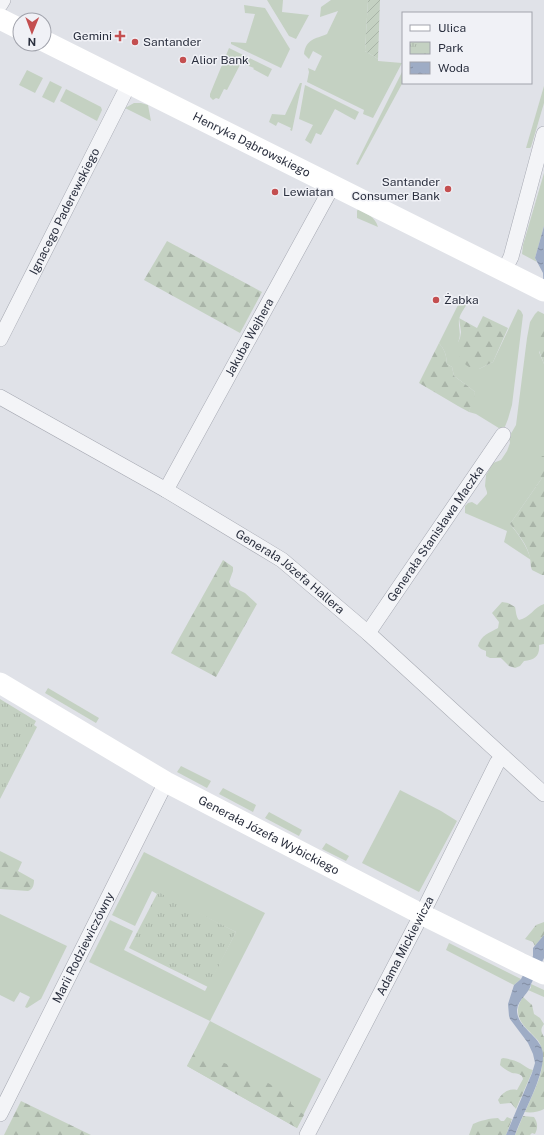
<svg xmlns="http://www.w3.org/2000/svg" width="544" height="1135" viewBox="0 0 544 1135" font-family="'Public Sans',sans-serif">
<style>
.grass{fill:#c4d1c2}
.forest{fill:url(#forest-firs)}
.park{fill:url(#park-tufts)}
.garden{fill:url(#garden-furrows)}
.water{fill:url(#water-ripples)}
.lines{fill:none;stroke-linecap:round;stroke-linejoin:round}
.street-casing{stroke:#a6a9b2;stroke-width:16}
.street{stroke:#f3f4f7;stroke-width:15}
.secondary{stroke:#fff;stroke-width:21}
.poi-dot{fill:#c44f50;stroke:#f0f1f6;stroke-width:1.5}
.labels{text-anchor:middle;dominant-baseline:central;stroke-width:3;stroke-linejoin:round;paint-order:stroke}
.poi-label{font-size:12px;fill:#2a2f3e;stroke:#f0f1f6;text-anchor:start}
.street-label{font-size:12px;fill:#2a2f3e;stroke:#f0f1f6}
</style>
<defs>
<pattern id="forest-firs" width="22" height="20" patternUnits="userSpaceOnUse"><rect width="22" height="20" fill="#c4d1c2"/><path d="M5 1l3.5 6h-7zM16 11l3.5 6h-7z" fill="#a9b4a8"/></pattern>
<pattern id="park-tufts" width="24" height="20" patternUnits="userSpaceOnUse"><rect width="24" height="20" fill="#c4d1c2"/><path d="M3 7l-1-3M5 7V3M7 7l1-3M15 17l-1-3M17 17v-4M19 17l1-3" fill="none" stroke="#a9b4a8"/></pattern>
<pattern id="garden-furrows" width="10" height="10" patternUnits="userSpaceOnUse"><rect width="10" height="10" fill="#c4d1c2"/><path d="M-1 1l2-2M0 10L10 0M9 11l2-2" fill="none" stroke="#a9b4a8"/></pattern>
<pattern id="water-ripples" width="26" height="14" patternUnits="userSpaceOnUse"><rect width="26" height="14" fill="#9eacc5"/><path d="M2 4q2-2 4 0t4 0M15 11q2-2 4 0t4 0" fill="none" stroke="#818ca1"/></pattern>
</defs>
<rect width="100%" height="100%" fill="#e0e2e8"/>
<g class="grass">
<polygon points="267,0 283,0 282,12 309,15 296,39 289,36"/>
<path d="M331,0H368L365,51L378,59V61L402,63L373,118L363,114L364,110L307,82L309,72L308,68L315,71L322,56L313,51L309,59L304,54C306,39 315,39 327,34L338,11L320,17L321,7Z"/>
<polygon points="244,5 265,8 290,49 281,68 231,44 231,42 246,43 255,14 245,13"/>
<polygon points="229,48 272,69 268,77 253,69 254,68 241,63 227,90 224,89 219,99 216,98 213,100 210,97 210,94"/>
<polygon points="27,70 43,78 35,93 19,85"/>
<polygon points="403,70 403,82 358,165 356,164"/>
<polygon points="50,81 62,87 54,103 42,97"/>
<polygon points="300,83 302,83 292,131 290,130 291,128 278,122 276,126 269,122 272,114 285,115"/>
<polygon points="305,85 359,112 355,120 335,109 321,135 316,133 311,144 305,140 313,125 299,119"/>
<polygon points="544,86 544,103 531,147 530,148 526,148"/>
<polygon points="66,89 101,107 102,110 97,121 60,101"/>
<polygon points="134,103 141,103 148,105 151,121 125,108"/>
<polygon points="544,173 544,226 535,258 537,262 522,254 523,245"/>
<path d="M358,209C366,214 375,216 378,227L357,218V211Z"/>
<path d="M460,301L467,304C464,309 460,314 459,319C458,328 462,334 458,342L479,369L493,362L518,309L521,311L523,315L512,405L508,419L504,429L502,430L476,414L469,412L475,392L469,387L454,376L452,367L447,364C446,353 445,351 439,343Z"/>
<path d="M538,311L544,314V330H543L539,352L544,364V456H542V478L510,524C519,535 527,546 531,560L504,542L507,531L465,513V506L468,503L472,502L477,505L487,494V492L485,486L486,475L493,463L501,460L507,451L510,443L509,437L516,425L527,338L530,322L535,314Z"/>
<polygon points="48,688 99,718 96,723 45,693"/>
<polygon points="181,766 211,781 207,788 177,772"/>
<polygon points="223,788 256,805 253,812 219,794"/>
<polygon points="400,790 441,811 457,821 419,892 362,863"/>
<polygon points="269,812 302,830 299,836 265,818"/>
<polygon points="326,843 349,856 346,861 322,849"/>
<polygon points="144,852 265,913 210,1021 321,1079 297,1128 187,1066 210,1021 89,962 110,920 133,931 124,950 205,991 236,932 157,893 157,894 152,891 135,926 112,915"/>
<polygon points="0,914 67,946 41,999 27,1008 25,1007 30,997 20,992 14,1002 0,995"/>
<polygon points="449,943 521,979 514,985 446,950"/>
<polygon points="531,984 544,990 544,997 528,990 531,988"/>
</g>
<g class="forest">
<polygon points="167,241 262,292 240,333 144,280"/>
<polygon points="483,316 508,328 493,362 479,369 472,369 466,365 460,358 458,350 458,342 460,338 461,332 459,318 477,328"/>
<path d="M543,330H544V364L538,348C541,342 539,335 543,330Z"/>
<path d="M439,343C445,351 446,353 447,364L452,367L454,376L469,387L475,392L474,399L469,412L458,406L419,383Z"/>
<path d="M542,456H544V575H542L532,570C530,566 531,562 530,558C528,546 518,533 510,524L542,478L539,476C537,469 537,462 542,456Z"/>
<polygon points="223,560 233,567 233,571 229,582 231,586 245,593 257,604 216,677 171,653"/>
<path d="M502,602L508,603L515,607C516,611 516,617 519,620C530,618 534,607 544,604V644L539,645C540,656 535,660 524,661L520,666L515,668L509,666L501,658H490L486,656V651L481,649L478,646C481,635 489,633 498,628L499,622L492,613Z"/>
<path d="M0,851L22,862L18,871L34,880C34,885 33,889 28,891L0,889Z"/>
<polygon points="544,922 544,935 535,946 533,942 525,939 536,925"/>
<path d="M523,997L532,1005L534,1014L540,1018L544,1024C540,1029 541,1032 544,1037V1109C539,1112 531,1113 525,1112C530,1100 543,1075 542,1062C542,1057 542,1049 540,1044C538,1039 533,1036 530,1032C519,1022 513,1011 523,997Z"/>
<polygon points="196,1049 203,1054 236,1068 252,1078 268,1083 275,1087 283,1092 291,1099 291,1104 304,1115 297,1128 187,1066"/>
<path d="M503,1058C509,1059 515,1060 520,1063C525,1066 528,1069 533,1070L516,1109L511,1103L500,1104L498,1100C502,1093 508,1088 517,1090L523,1079L522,1076C518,1073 517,1074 512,1073C508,1071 503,1068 500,1065L501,1059Z"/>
<polygon points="21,1101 91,1135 4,1135"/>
<path d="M523,1116L534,1117C538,1123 538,1128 535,1134L532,1133L530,1135H515Z"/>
<path d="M507,1117L512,1119L506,1135H469L473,1124C479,1121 491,1118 498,1118L501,1121H504Z"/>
</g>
<g class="park">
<polygon points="0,699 36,721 34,725 37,727 0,799"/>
<polygon points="158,892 236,932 208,987 129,948"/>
</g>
<polygon class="garden" points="368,0 380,0 378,59 365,51"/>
<g class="water">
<polygon points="544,226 544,299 543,273 535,258"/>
<path d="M544,935V958L531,984C530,993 518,999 517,1010C517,1029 542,1036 543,1054C544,1078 523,1112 515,1135H506L532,1073L535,1063L533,1054L528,1043L510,1019L509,1016L508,1004L514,985L521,979L533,956V948Z"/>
</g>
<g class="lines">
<defs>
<g id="street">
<polyline points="0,5 3,0"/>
<polyline points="504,271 511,257 544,134"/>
<path id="s1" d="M0,339L129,84"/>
<path id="s2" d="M0,397L166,490L282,560L368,633L544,794"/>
<path id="s3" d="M166,490L333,185"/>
<path id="s4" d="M368,633L503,435"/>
<path id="s5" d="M0,1114L166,782"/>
<path id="s6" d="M307,1135L426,906L497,763L503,757"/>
</g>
</defs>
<use href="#street" class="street-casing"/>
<use href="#street" class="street"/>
<g class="secondary">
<polyline points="0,19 20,29"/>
<path id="s7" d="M44,41L544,291"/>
<path id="s8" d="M0,683L166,782L421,914L520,963L544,974"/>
</g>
</g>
<g class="poi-dot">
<path d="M118 30h4v4h4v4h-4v4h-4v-4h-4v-4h4z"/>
<circle cx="135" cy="42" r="4"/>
<circle cx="183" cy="60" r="4"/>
<circle cx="448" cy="189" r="4"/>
<circle cx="275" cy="192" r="4"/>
<circle cx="436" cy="300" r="4"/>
</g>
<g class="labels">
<g class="poi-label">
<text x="112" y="36" text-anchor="end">Gemini</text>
<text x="143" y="42">Santander</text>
<text x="191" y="60">Alior Bank</text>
<text x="440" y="182" text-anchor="end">Santander<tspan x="440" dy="14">Consumer Bank</tspan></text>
<text x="283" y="192">Lewiatan</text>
<text x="444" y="300">Żabka</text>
</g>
<g class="street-label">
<text stroke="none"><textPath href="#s7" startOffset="232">Henryka Dąbrowskiego</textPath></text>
<text stroke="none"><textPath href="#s1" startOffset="143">Ignacego Paderewskiego</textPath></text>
<text stroke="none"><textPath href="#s3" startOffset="174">Jakuba Wejhera</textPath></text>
<text stroke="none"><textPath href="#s4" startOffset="120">Generała Stanisława Maczka</textPath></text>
<text stroke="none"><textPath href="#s2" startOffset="339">Generała Józefa Hallera</textPath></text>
<text stroke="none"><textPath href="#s8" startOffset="309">Generała Józefa Wybickiego</textPath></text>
<text stroke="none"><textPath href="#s6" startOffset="213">Adama Mickiewicza</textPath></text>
<text stroke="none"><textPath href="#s5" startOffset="186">Marii Rodziewiczówny</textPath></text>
</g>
</g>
<rect x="402" y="12" width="130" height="72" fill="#f0f1f6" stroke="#a1a3ac"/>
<rect x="410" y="25" width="20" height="6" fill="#ffffff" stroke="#a1a3ac"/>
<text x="438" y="32" font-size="12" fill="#2a2f3e">Ulica</text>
<rect x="410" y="42" width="20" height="12" fill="url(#park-tufts)" stroke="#a1a3ac"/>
<text x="438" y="52" font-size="12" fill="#2a2f3e">Park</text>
<rect x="410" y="62" width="20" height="12" fill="url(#water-ripples)" stroke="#a1a3ac"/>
<text x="438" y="72" font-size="12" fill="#2a2f3e">Woda</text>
<g transform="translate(32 32) rotate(181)"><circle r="19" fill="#f0f1f6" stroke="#a1a3ac"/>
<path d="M0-3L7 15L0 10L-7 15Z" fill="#c44f50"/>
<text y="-6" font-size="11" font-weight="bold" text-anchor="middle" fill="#2a2f3e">N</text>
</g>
</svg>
